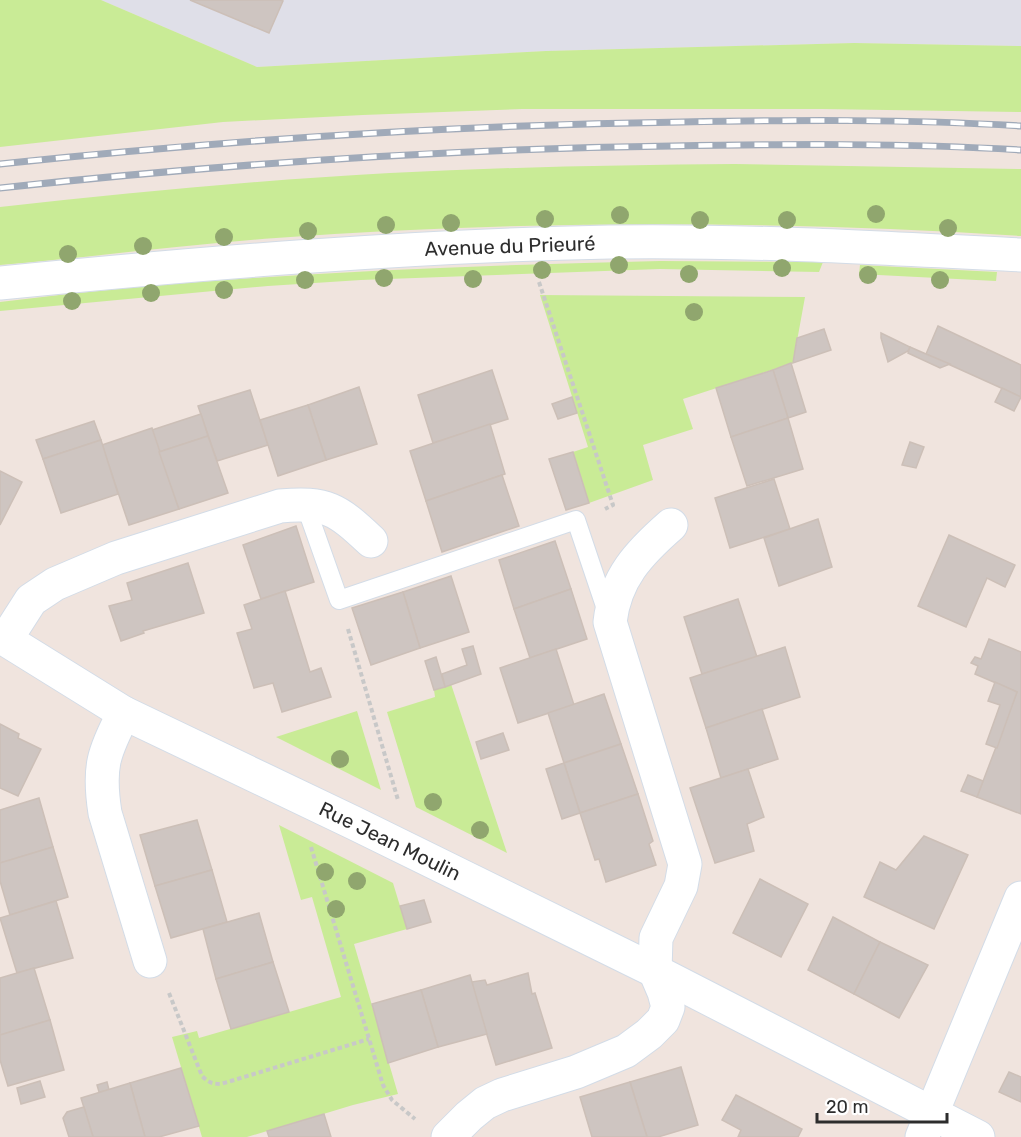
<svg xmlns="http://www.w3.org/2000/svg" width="1021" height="1137" viewBox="0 0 1021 1137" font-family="Rubik,sans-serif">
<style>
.industrial{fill:#dfdfe8}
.green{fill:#c9eb96}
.building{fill:#cec5c1;stroke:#ccbfb7;stroke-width:1.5}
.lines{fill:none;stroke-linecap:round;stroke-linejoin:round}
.service-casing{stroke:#d3dce7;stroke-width:20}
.minor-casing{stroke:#d3dce7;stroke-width:35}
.tertiary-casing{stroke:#d3dce7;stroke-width:35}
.path{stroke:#c8c8c8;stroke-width:4;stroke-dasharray:4.5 3;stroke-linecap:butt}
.service{stroke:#fff;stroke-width:18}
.minor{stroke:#fff;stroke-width:33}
.tertiary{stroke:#fff;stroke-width:33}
.rail-casing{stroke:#a0aab9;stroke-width:7}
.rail{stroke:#fff;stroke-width:4.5;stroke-dasharray:14;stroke-linecap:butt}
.tree{fill:#90a66e}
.labels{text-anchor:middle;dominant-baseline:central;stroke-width:4.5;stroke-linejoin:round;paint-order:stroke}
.street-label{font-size:20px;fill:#2d2d2d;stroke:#fff}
</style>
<rect width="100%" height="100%" fill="#f0e4de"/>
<polygon class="industrial" points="101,0 1021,0 1021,46 854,43 546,51 257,67"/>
<g class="green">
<polygon points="0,0 101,0 257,67 546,51 854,43 1021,46 1021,112 822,109 522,109 363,115 223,122 0,147"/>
<path d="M735,164L1021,169V236C773,220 524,220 276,238C184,245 92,257 0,265V207C129,193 260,180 390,173C505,167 620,165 735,164Z"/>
<path d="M660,261L823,262L819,272L660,269L361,280L268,286L0,311V302C219,275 440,266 660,261Z"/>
<polygon points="860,265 997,272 996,281 859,274"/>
<polygon points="540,295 805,297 793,363 683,399 693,429 643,445 653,480 589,503 573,452 588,447"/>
<polygon points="451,684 507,853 416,807 387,712 435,697 434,690"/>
<polygon points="357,711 381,790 276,737"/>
<polygon points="279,825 393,883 407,929 354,944 398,1094 353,1105 247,1137 202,1137 172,1037 197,1031 199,1038 341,997 312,897 301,900"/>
</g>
<g class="building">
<polygon points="190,0 280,0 283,1 269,33"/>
<polygon points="938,326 1021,365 1021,397 926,354"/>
<polygon points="824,329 831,350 793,363 797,338"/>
<polygon points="881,333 910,347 908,351 888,362 881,338"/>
<polygon points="910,347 926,354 950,364 940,368 908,353"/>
<polygon points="791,363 806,412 788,418 773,370"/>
<polygon points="492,370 508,419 433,443 418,395"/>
<polygon points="773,370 788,418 731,437 716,388"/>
<polygon points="359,387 377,444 326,460 308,405"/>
<polygon points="1002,388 1021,397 1014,411 995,402"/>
<polygon points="250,390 268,445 217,461 198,406"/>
<polygon points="572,397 577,413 558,419 552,404"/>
<polygon points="308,405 326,460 278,476 260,420"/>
<polygon points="201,414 208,436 159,452 152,430"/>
<polygon points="788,418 803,469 747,486 731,437"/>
<polygon points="94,421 101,440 43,459 36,440"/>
<polygon points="490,424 505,474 426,501 410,451"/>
<polygon points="152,428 179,509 129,525 102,445"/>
<polygon points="208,436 228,493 179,509 159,452"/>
<polygon points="101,440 118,494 61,513 43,459"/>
<polygon points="910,442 924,447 916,468 902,465"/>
<polygon points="573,452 589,503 566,510 549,459"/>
<polygon points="0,471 22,482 0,525"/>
<polygon points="502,475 519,526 442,552 426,501"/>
<polygon points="774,479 790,529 730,548 715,498"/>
<polygon points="818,519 832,567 779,586 764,538"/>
<polygon points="296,526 314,582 261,599 243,545"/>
<polygon points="949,535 1015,565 1005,587 987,578 966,627 918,606"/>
<polygon points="555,541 571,589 514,609 499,560"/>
<polygon points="188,563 204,613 143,631 144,633 121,641 109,606 132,600 127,583"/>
<polygon points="451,576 469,632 420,648 403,592"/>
<polygon points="571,589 587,639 530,658 514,609"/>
<polygon points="285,591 310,672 321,668 331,697 282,712 273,683 254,688 237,633 252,629 244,605"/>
<polygon points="403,592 420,648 371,665 352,608"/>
<polygon points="738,599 757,657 702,674 684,617"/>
<polygon points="989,639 1021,652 1021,814 977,797 1017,692 975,674 978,666 971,663 975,657 981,659"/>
<polygon points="473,646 481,674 445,687 442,674 467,665 462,649"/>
<polygon points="785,647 800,697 706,728 690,678"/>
<polygon points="556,649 574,705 518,723 500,668"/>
<polygon points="436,657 445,687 434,690 425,661"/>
<polygon points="995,682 1017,692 997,748 986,744 1000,705 988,701"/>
<polygon points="604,694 621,744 564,763 548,713"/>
<polygon points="762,709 778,759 721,778 706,728"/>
<polygon points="0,724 19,734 18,738 41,749 18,796 0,788"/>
<polygon points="503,733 509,750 481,759 476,742"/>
<polygon points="621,744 638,794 580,813 564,763"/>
<polygon points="564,763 580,813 562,819 546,769"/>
<polygon points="748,769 764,817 747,824 754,851 715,863 690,788"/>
<polygon points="968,775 983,781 977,797 961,791"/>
<polygon points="638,794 653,841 649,844 656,865 606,882 599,859 595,860 580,813"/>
<polygon points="39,798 53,847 0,863 0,810"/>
<polygon points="197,820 212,870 155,886 140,835"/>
<polygon points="924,836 968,855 934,929 864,897 880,862 896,870"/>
<polygon points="53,847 68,897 10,915 0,881 0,863"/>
<polygon points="212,870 227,922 171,938 155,886"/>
<polygon points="760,879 808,904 781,957 733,933"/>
<polygon points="424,900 431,922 407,929 400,906"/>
<polygon points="56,901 73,958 17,973 0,918"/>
<polygon points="259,913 273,962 216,979 203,929"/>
<polygon points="833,917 880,942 854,994 808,970"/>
<polygon points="880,942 928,965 899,1018 854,994"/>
<polygon points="273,962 289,1012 231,1029 216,979"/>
<polygon points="34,968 50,1020 0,1035 0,978"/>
<polygon points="528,973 532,994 535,993 552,1048 496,1065 471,982 485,980 487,985"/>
<polygon points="470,975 487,1034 438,1047 421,990"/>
<polygon points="421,990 438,1047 388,1063 372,1004"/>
<polygon points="50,1020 64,1070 8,1086 0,1060 0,1035"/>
<polygon points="681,1067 698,1125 658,1137 647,1137 630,1082"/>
<polygon points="181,1068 199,1126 159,1137 145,1137 130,1083"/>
<polygon points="1009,1072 1021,1077 1021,1102 999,1092"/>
<polygon points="40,1081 45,1097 21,1104 17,1088"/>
<polygon points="107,1082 109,1090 99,1092 97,1085"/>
<polygon points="630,1082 647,1137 592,1137 580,1097"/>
<polygon points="130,1083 145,1137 93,1137 81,1098"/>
<polygon points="736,1095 802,1129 798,1137 738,1137 741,1130 722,1120"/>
<polygon points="84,1107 93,1137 69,1137 63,1118 67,1112"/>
<polygon points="324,1114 331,1137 269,1137 267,1131"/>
</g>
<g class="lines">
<defs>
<polyline id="service" points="305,504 339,600 576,520 608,615"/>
<g id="minor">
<polyline points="0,636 124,713 354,823 655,971 978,1137"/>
<path d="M6,639L31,600L55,584L116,558L280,506C327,502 337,509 371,541"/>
<path d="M124,713C103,753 98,768 105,813L150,961"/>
<path d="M448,1137L469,1116L485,1103L502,1095L576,1072L626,1051L649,1034L663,1020L668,1007L664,992L655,971L656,938L681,886L685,864L610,622C615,578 639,553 671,525"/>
<polyline points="922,1137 1021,898"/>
</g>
<path id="tertiary" d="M0,283C203,263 406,246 610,242C747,240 884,248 1021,255"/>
</defs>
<use href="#service" class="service-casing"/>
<use href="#minor" class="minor-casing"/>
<use href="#tertiary" class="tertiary-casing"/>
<g class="path">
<polyline points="539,282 613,505 605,509"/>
<polyline points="348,629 398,800"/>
<polyline points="311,847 383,1085 392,1100 415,1119"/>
<path d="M169,993L202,1076C208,1082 212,1084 221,1084L369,1039"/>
</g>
<use href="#service" class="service"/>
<use href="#minor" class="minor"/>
<use href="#tertiary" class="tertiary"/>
<defs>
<g id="rail">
<path d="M0,164C228,140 452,125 682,122C795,120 908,119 1021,126"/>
<path d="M0,188C223,164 447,149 672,146C788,144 905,143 1021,150"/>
</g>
</defs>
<use href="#rail" class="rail-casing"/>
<use href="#rail" class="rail"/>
</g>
<g class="tree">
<circle cx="876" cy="214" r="9"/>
<circle cx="620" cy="215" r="9"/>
<circle cx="545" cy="219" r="9"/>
<circle cx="700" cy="220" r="9"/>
<circle cx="787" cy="220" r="9"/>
<circle cx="451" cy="223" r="9"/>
<circle cx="386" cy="225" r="9"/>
<circle cx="948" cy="228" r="9"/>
<circle cx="308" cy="231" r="9"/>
<circle cx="224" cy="237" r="9"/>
<circle cx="143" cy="246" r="9"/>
<circle cx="68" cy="254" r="9"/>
<circle cx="619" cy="265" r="9"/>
<circle cx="782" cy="268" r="9"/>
<circle cx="542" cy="270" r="9"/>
<circle cx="689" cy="274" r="9"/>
<circle cx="868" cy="275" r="9"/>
<circle cx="384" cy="278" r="9"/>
<circle cx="473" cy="279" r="9"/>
<circle cx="305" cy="280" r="9"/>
<circle cx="940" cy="280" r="9"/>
<circle cx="224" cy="290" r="9"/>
<circle cx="151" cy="293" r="9"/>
<circle cx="72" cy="301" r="9"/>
<circle cx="694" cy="312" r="9"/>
<circle cx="340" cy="759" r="9"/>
<circle cx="433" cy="802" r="9"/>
<circle cx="480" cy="830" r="9"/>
<circle cx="325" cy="872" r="9"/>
<circle cx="357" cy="881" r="9"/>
<circle cx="336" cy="909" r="9"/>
</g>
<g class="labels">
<g class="street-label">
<text transform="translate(510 246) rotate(-2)">Avenue du Prieuré</text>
<text transform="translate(390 841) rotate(26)">Rue Jean Moulin</text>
</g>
</g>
<path d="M817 1113v9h130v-9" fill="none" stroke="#2d2d2d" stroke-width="3"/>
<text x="826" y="1113" font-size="18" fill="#2d2d2d" stroke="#ffffff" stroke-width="4.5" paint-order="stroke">20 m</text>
</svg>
